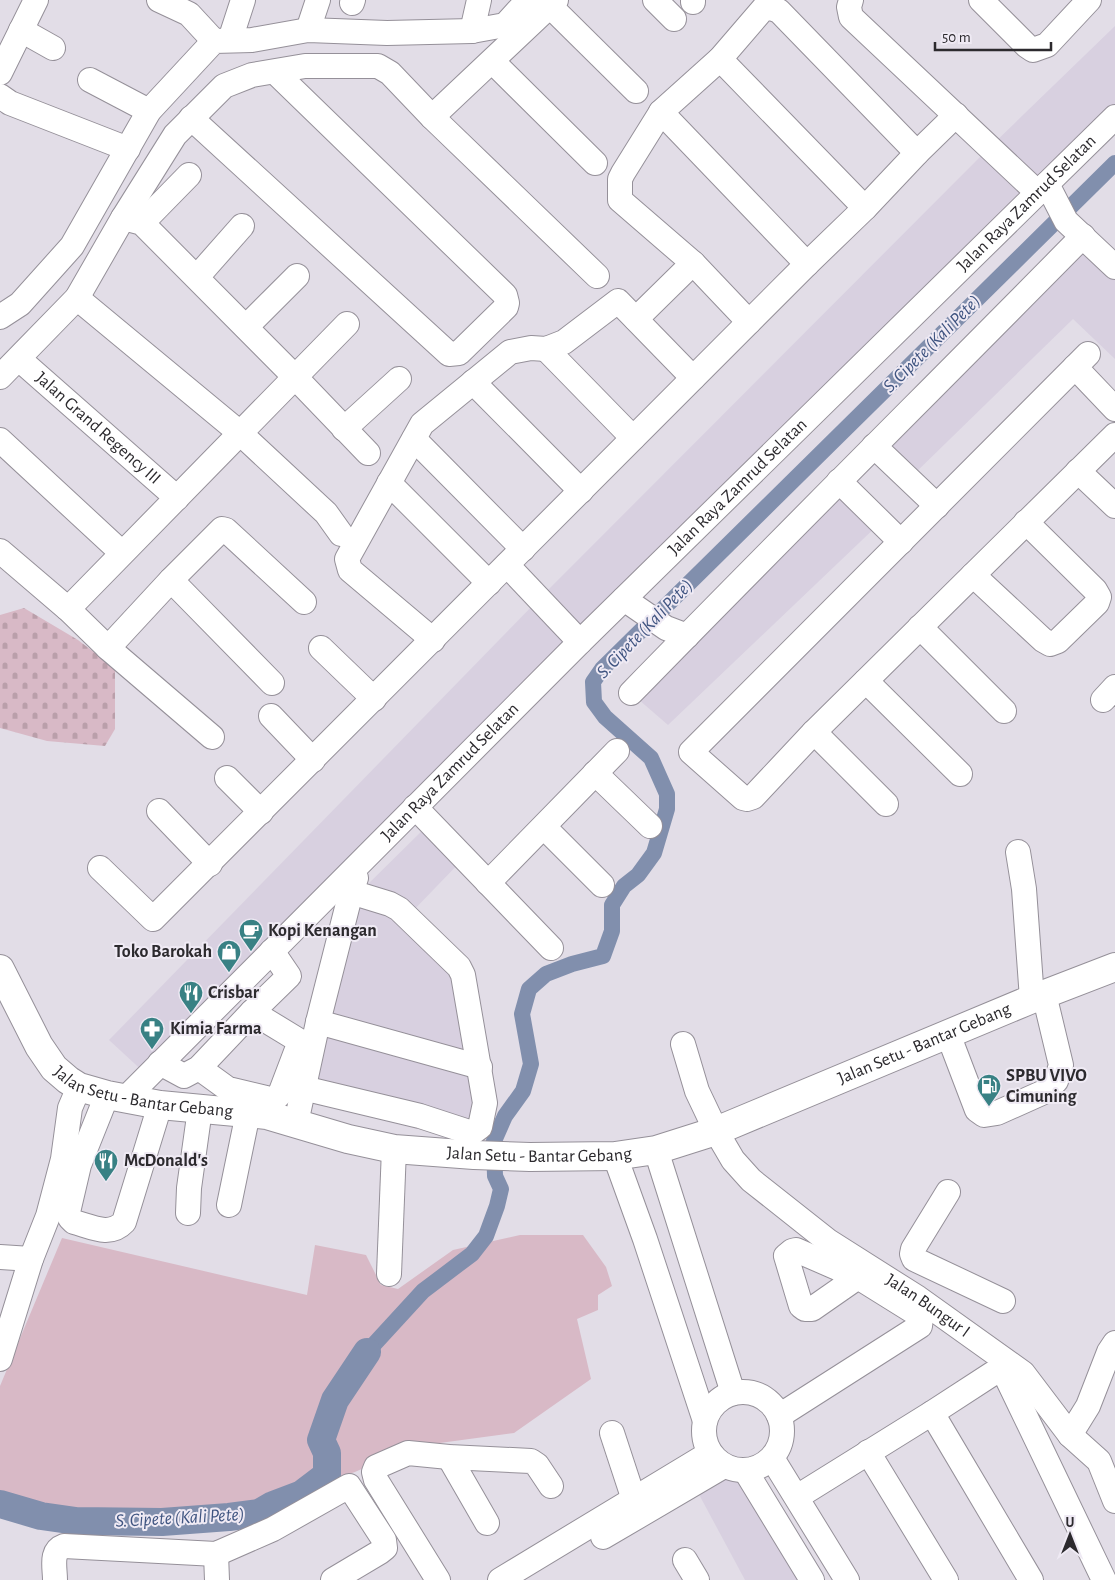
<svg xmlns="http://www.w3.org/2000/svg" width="1115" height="1580" viewBox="0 0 1115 1580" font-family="'Alegreya Sans',sans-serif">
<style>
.built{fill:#d8d0e0}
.green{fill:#d8b9c6}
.cemetery{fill:url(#cemetery-stones)}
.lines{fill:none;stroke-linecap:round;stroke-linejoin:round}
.canal{stroke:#818fad;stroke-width:16}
.river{stroke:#818fad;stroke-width:28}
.minor-casing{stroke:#959099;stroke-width:26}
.major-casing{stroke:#959099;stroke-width:30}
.minor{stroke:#fff;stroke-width:24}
.major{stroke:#fff;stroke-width:28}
.labels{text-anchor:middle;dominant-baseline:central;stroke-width:4;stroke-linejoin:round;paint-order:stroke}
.street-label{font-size:18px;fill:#2c2a2e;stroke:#efeaf4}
.poi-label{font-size:18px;font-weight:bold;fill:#2c2a2e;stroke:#efeaf4;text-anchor:start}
.water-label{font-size:19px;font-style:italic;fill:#3f5480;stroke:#efeaf4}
</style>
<defs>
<pattern id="cemetery-stones" width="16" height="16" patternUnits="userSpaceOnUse" patternTransform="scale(1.25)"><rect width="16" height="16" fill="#d8b9c6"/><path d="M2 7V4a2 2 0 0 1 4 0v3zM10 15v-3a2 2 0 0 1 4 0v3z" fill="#ba9faa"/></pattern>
</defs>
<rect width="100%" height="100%" fill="#e2dde7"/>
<g class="built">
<polygon points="1115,26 1115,117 148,1076 109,1040 539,599 989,148"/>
<polygon points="1083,236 1115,267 1115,359 1073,319 909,479 875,446"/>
<polygon points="839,481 881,522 668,725 631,693"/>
<polygon points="430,823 464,858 407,917 453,960 480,1127 303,1088 358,894"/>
<polygon points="722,1471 743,1476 808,1580 745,1580 695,1487"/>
</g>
<polygon class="green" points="520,1235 583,1235 606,1267 612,1286 598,1295 598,1310 577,1319 591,1379 514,1433 410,1447 355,1472 257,1504 191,1513 114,1514 47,1509 0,1498 0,1386 62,1238 307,1295 315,1245 366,1255 381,1285 398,1289 453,1250"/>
<polygon class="cemetery" points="24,608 78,640 115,668 115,729 105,746 47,741 0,728 0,615"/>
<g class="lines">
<polyline class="canal" points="367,1352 423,1291 472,1254 486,1236 497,1206 501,1189 495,1176 494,1141 505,1116 523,1091 531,1064 522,1014 529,989 546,974 572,964 603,956 612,931 612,905 624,886 638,875 654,853 667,809 667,794 651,758 605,717 594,702 593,682 602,669 1115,163"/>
<polyline class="river" points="0,1504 41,1516 76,1521 162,1522 229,1517 259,1513 273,1505 302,1494 327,1475 327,1453 321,1440 335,1400 367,1352"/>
<defs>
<g id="minor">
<polyline points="159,0 189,14 214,41"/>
<polyline points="655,0 674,19"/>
<polyline points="693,0 693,2"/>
<polyline points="851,0 849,7 851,17 1038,193"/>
<polyline points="981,0 1027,46 1033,50 1047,45 1089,0"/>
<polyline points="352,3 353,0"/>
<polyline points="550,6 636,91"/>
<polyline points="21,30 53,48"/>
<polyline points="308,30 318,0"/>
<polyline points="472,31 479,0"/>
<polyline points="230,40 243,0"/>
<polyline points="720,59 865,208"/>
<polyline points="493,62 595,163"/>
<polyline points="0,73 36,0"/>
<polyline points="90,80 149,111"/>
<polyline points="0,96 10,103 128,149"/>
<polyline points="661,112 807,264"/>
<polyline points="432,117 556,0"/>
<polyline points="191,118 449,354 459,353 506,307 507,303 505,295 275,72"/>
<polyline points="1047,184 1066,221 1115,267"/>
<polyline points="123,218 142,223 295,377 368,453"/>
<polyline points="142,223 189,175"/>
<polyline points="197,277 242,226"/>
<polyline points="77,298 240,433 326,513 341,534"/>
<polyline points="0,317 20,304 72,246 149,111 214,41 252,40 308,30 387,33 472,31 505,25 528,0"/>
<polyline points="636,319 693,263"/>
<polyline points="749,322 693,263 620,200 620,179 623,173 661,112 720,59 763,9 771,8 779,11 917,153"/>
<polyline points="246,327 297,276"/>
<polyline points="546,349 633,438"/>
<polyline points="1088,354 691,752 743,798 747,799 753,797 814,732 1115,435"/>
<path id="s1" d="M19,359L177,498"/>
<polyline points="1075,367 1115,409"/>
<polyline points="0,377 77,298 123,218 175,135 224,86 252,75 305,66 378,66 390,73 432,117 597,276"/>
<polyline points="473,382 581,491"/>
<polyline points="344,429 399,379"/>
<polyline points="414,439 523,549"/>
<polyline points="0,440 122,553"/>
<polyline points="874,446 937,506"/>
<polyline points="1078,471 1115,506"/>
<polyline points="839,481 901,542"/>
<polyline points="389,483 489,583"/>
<polyline points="0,551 68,609 108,648 171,580 222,529 226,530 304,602"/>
<polyline points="507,565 580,642"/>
<polyline points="973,575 1043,640 1050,644 1058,641 1097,603 1099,597 1095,590 1026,522"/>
<polyline points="171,580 272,683"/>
<polyline points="624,599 666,628 687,636"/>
<polyline points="68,609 347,324"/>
<polyline points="920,627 1004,711"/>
<polyline points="433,640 350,570 347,559 422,424 510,352 531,348 546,349 564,342 618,301 693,378"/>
<polyline points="108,648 212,737"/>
<polyline points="321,648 374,699"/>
<polyline points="866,681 960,774"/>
<path d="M631,693C780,540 932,389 1083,236"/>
<polyline points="1103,700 1115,687"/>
<polyline points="271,716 313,760"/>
<polyline points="814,732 886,804"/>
<polyline points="595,773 650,826"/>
<polyline points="227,778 261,812"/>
<polyline points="415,807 551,948"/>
<polyline points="159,811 210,864"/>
<polyline points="544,827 602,885"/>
<polyline points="1018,852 1024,889 1032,999"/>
<polyline points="100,868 153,919 807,264 865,208 917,153 956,115"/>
<polyline points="488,883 617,751"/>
<polyline points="318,1022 480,1067"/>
<polyline points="948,1034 977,1110 984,1115 997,1113 1044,1092 1056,1081 1061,1065 1044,994"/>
<path id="s2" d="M683,1044L697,1091L716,1131L733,1160L751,1180L828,1241L918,1298L1023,1373L1070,1435L1099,1461L1115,1501"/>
<polyline points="160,1063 184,1076 199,1068 252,1012 289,976 272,951"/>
<polyline points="199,1068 228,1089 270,1099 276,1098 280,1094 299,1044 298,1040 252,1012"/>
<polyline points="303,1088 420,1116 472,1133 480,1127 485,1103 463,975 459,967 399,909 390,904 351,892"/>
<path d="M107,1095L79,1165L68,1212L70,1218L74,1222C92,1227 110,1237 124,1222L160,1105"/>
<path id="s3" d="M125,1099L580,642L1115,117"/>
<polyline points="296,1123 318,1022 351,892 356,878"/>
<polyline points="656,1150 733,1393"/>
<polyline points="615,1156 645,1239 705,1421"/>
<polyline points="948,1192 913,1249 912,1254 914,1259 1003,1301"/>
<polyline points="229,1205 248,1113"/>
<polyline points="188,1213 189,1188 200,1109"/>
<polyline points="0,1257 31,1259"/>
<polyline points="389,1274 394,1149"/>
<polyline points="0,1359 31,1259 48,1216 63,1159 70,1108 79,1087"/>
<circle cx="743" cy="1431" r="39"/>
<polyline points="932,1413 1031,1580"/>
<polyline points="779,1416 920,1326 921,1318 919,1315 858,1277 796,1250 792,1251 786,1256 801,1306 805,1309 812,1309 858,1277"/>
<polyline points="612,1433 634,1500"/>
<polyline points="1070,1435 1088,1406 1109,1352 1115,1343"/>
<polyline points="868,1452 946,1580"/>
<polyline points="449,1457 487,1523"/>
<polyline points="772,1458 847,1580"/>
<polyline points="745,1470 812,1580"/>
<polyline points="797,1497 932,1413 992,1374 999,1372 1006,1376 1104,1580"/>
<polyline points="603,1537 724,1466"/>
<polyline points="216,1554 217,1580"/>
<polyline points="685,1560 697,1580"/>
<path d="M55,1580C55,1567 50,1551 64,1546L216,1554L273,1529L349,1486L384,1540L385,1548L380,1552L333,1580"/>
<polyline points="438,1580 376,1480 374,1472 376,1467 408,1453 449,1457 531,1461 537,1465 551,1486"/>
<polyline points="500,1580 710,1453"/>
</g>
<g id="major">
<path id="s4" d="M0,969L39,1046L54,1068L68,1080L79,1087L107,1095L160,1105L267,1115L348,1139L394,1149L474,1155L530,1157L615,1156L656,1150L716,1131L1032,999L1115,967"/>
</g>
</defs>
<use href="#minor" class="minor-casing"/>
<use href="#major" class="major-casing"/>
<use href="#minor" class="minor"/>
<use href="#major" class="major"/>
</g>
<defs>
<symbol id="cafe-pin" viewBox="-11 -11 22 30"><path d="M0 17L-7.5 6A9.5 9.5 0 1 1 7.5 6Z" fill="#388184" stroke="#efeaf4"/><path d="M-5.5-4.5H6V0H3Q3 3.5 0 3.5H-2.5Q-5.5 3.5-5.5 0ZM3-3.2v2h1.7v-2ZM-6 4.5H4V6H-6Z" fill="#fff"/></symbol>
<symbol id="shop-pin" viewBox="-11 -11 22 30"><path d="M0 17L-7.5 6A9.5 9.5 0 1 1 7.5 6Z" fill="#388184" stroke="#efeaf4"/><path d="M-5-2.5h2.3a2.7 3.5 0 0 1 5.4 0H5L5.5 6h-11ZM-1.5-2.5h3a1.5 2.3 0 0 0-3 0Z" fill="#fff"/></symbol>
<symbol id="restaurant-pin" viewBox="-11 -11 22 30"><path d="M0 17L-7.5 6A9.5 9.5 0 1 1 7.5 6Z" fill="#388184" stroke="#efeaf4"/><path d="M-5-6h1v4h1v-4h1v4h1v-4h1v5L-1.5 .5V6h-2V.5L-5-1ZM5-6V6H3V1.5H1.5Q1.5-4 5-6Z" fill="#fff"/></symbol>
<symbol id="pharmacy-pin" viewBox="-11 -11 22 30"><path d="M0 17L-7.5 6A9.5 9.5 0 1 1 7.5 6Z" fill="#388184" stroke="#efeaf4"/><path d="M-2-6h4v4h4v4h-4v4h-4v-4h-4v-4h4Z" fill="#fff"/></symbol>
<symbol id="fuel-pin" viewBox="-11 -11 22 30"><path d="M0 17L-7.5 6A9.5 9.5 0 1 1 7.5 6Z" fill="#388184" stroke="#efeaf4"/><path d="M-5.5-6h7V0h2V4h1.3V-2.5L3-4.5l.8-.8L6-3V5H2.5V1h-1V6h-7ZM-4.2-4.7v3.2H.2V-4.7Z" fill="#fff"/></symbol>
</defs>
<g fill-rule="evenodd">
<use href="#cafe-pin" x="237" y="917" width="28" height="38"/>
<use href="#shop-pin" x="215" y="938" width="28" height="38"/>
<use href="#restaurant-pin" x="177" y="979" width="28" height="38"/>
<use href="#pharmacy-pin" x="138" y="1015" width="28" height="38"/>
<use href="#fuel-pin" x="975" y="1072" width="28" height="38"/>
<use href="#restaurant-pin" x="92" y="1147" width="28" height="38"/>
</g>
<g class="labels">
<g class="street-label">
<text stroke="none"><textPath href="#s3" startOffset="1271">Jalan Raya Zamrud Selatan</textPath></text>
<text stroke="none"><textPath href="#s1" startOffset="105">Jalan Grand Regency III</textPath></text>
<text stroke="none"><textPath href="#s3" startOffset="866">Jalan Raya Zamrud Selatan</textPath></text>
<text stroke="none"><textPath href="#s3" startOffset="461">Jalan Raya Zamrud Selatan</textPath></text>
<text stroke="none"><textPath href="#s4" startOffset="1018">Jalan Setu - Bantar Gebang</textPath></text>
<text stroke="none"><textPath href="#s4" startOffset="208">Jalan Setu - Bantar Gebang</textPath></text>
<text stroke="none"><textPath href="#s4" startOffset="612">Jalan Setu - Bantar Gebang</textPath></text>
<text stroke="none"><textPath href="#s2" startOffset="371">Jalan Bungur I</textPath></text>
</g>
<g class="poi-label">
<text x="268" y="931">Kopi Kenangan</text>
<text x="212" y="952" text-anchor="end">Toko Barokah</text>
<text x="208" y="993">Crisbar</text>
<text x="170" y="1029">Kimia Farma</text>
<text x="1006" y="1076">SPBU VIVO<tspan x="1006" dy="21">Cimuning</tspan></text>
<text x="124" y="1161">McDonald's</text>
</g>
<g class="water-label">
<text transform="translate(932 344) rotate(-45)">S. Cipete (Kali Pete)</text>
<text transform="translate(645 629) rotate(-46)">S. Cipete (Kali Pete)</text>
<text transform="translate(180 1518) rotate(-3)">S. Cipete (Kali Pete)</text>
</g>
</g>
<g transform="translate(1070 1535)" stroke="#efeaf4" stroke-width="4" paint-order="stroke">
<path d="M0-4L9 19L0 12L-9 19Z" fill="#2c2a2e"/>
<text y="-8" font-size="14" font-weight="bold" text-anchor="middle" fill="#2c2a2e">U</text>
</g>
<path d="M935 42v8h116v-8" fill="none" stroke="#2c2a2e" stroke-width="2.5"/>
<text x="942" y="42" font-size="15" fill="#2c2a2e" stroke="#efeaf4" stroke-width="4" paint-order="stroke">50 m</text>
</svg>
